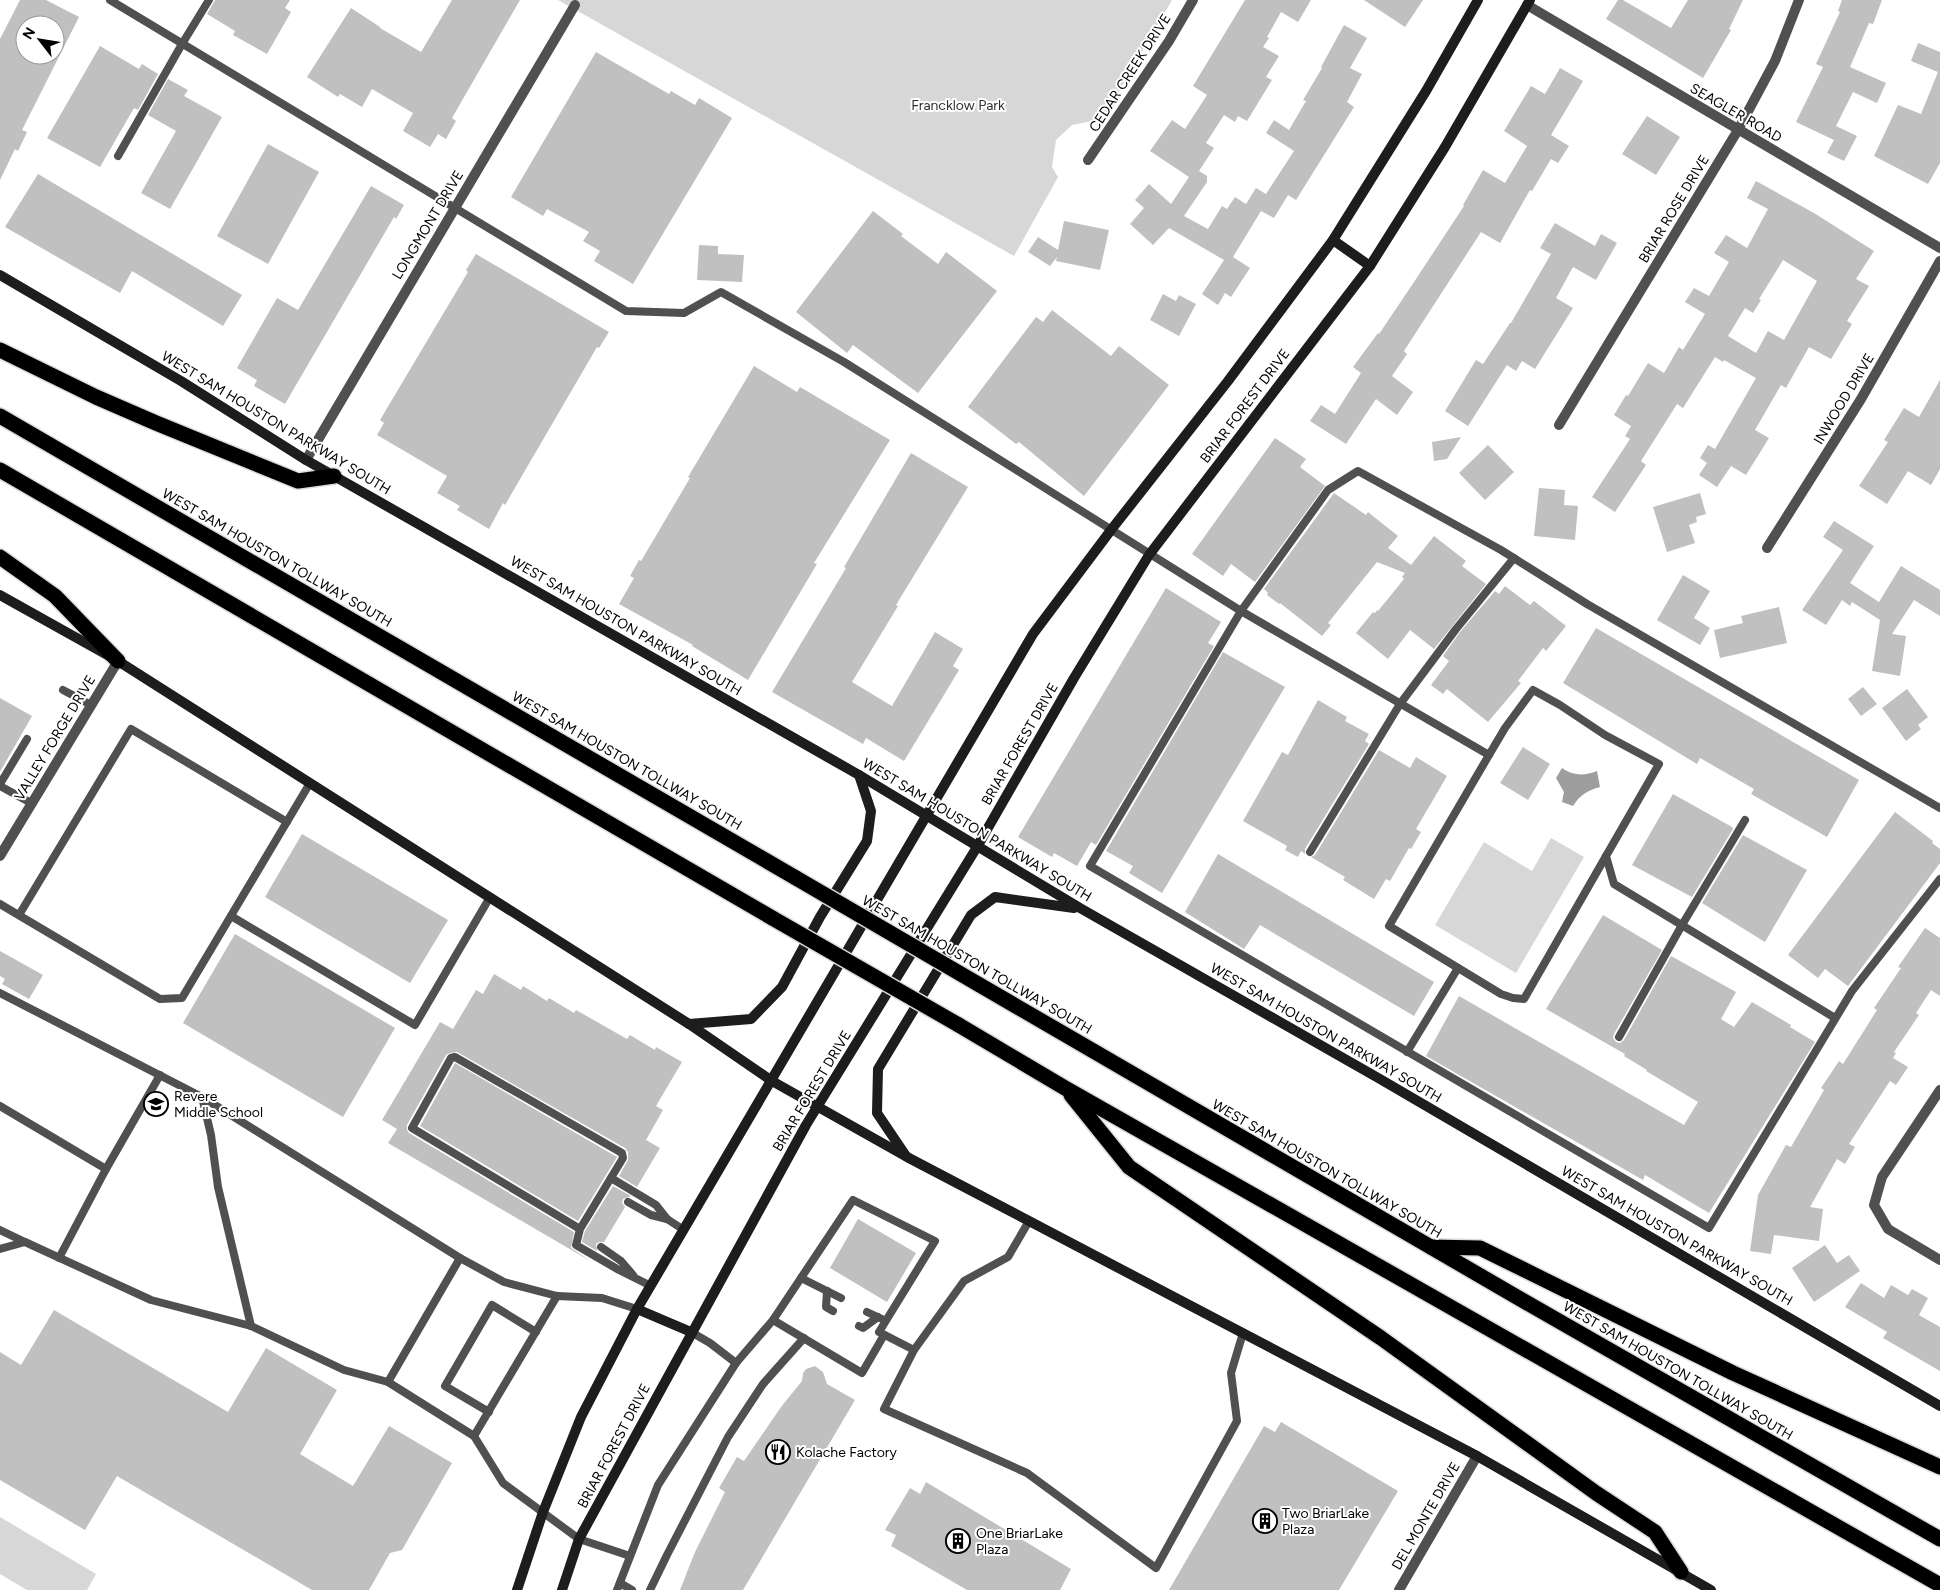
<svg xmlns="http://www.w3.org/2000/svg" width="1940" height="1590" viewBox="0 0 1940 1590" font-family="Figtree,sans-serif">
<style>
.green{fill:#d7d7d7}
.water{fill:#9e9e9e}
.building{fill:#c0c0c0;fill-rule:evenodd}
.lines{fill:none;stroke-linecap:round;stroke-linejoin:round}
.motorway-casing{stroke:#dbdbdb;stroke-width:18}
.service{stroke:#505050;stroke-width:8}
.minor{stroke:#505050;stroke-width:10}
.tertiary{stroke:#505050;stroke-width:10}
.secondary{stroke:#1d1d1d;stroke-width:10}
.motorway{stroke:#000;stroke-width:15}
.motorway-bridge-casing{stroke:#dbdbdb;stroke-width:18;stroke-linecap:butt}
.motorway-bridge{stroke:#000;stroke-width:15}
.labels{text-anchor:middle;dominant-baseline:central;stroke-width:4;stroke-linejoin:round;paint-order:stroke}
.street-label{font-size:14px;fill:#000;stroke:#fff}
.park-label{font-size:14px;fill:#2e2e2e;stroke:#fff}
.poi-label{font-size:14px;fill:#000;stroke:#fff;text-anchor:start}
</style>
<rect width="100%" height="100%" fill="#fff"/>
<g class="green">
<polygon points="558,0 1172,0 1103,119 1072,125 1056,140 1052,167 1058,177 1014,256"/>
<polygon points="1551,838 1584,857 1516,973 1435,925 1484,842 1532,871"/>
<polygon points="0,1517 96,1574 87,1590 27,1590 0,1574"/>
</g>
<path class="water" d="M1562,768C1574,776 1584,776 1597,771L1600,787C1588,790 1580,795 1573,806L1562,802L1564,792L1556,778Z"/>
<g class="building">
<path d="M20,0H46L79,17L22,130L27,132L18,151L15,149L0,180V39ZM25,25H55V55H25Z"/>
<polygon points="215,0 290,0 285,8 291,12 267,54 233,35 235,31 207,14"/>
<polygon points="452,0 520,0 452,118 456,121 446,139 438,134 430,147 403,131 413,113 372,89 362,107 340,94 338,97 307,77 351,8 380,27 380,28 421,52"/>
<polygon points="1245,0 1311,0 1298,22 1281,12 1267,37 1269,38 1263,47 1279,56 1266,77 1272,80 1247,121 1238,116 1235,122 1224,115 1206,143 1214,148 1199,171 1207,176 1207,182 1184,216 1208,229 1222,206 1227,209 1235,197 1246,204 1256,188 1266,194 1294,151 1266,133 1274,120 1289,130 1306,101 1303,100 1322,68 1321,67 1344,25 1367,38 1350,68 1362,74 1347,102 1354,107 1296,200 1288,195 1274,218 1261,211 1233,257 1250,268 1231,297 1225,293 1218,305 1202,294 1224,260 1169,228 1153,245 1130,224 1144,208 1135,200 1149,184 1171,204 1189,177 1150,151 1172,120 1185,129 1207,95 1193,86"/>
<polygon points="1364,0 1423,0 1405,27"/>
<polygon points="1618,0 1623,0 1671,28 1688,0 1743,0 1729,29 1731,30 1703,78 1606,19"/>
<polygon points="1842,0 1882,0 1873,24 1869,23 1850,67 1886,83 1877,103 1853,92 1836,126 1857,136 1844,161 1827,153 1834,140 1796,122 1823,67 1816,64 1840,12 1838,11"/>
<polygon points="1918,43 1940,52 1940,163 1928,184 1874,156 1898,105 1921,114 1938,72 1911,61"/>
<polygon points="100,46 139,69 142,64 158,74 138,110 134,108 100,167 47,138"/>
<polygon points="596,52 669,94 671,91 695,105 699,98 732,118 633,284 594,261 600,251 583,241 589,232 547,209 543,216 511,197"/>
<polygon points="1560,68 1583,81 1551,135 1569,146 1558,163 1551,159 1532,191 1530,190 1500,243 1481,232 1404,351 1407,354 1392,376 1413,392 1397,415 1376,399 1346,444 1310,421 1321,405 1335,414 1361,373 1353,367 1378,333 1379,334 1412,285 1464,206 1463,205 1483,170 1505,183 1527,146 1504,131 1531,86 1545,94"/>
<polygon points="168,79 188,90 184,96 222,117 170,209 141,193 176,131 148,115"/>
<polygon points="1647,116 1680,137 1656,175 1622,154"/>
<polygon points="268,144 319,172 268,264 217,236"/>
<polygon points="38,174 242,295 223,326 132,271 120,293 5,227"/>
<path d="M1756,181L1814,213L1874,251L1856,279L1869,286L1847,321L1852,324L1831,359L1809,347L1786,388L1781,385L1755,430L1769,438L1746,475L1731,466L1717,487L1699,475L1707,463L1700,458L1708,445L1715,449L1756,378L1724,360L1723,362L1715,357L1683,408L1677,404L1641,461L1646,465L1615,512L1592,497L1630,439L1625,436L1631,426L1614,415L1626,395L1628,396L1648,363L1664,373L1679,347L1683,350L1705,314L1685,302L1694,288L1709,296L1729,262L1714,253L1726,235L1747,248L1768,209L1747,198ZM1783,260L1817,281L1784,340L1768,331L1756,353L1728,336L1745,308L1753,313L1761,300L1759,299Z"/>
<polygon points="371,186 404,205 396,219 394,217 285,404 254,386 257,380 237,368 277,298 298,310"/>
<polygon points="873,211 903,234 901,236 938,264 946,252 997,291 918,393 853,345 847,353 796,312"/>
<polygon points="1064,221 1109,230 1100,270 1056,261 1057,257 1050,266 1028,252 1038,237 1058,250"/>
<polygon points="1555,223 1595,246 1601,234 1617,243 1596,280 1573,267 1556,298 1573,308 1535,369 1522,361 1516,371 1507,365 1468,426 1445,411 1476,360 1483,364 1510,323 1511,323 1551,254 1540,248"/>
<polygon points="699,245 718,246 718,254 744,255 742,282 697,280"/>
<polygon points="476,254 609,332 599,348 597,347 505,505 503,503 489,529 457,510 460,506 437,493 447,476 377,435 384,423 380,420 468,272 466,270"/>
<polygon points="1163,294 1176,301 1179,295 1196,304 1179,336 1150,320"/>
<polygon points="1052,310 1111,356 1119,346 1169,385 1084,496 1019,442 1016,444 968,407 1036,317 1043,322"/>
<polygon points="754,366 797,392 800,387 890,440 814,563 817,564 748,680 692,646 693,645 619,604 634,578 630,576 639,560 641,561 690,478 688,477"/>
<polygon points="1940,380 1940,469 1931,485 1908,471 1887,504 1859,486 1888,442 1884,440 1904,408 1919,417"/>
<polygon points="1461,437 1447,459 1434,461 1432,442"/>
<polygon points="1275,438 1306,459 1300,467 1325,486 1255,582 1231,564 1223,576 1192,554"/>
<polygon points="1488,445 1514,472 1485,500 1459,473"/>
<polygon points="911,453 968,487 896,605 898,606 852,682 892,706 935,632 963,649 953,666 959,670 904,761 866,738 863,744 772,692 846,568 844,567"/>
<polygon points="1539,488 1565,490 1564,505 1578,506 1575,540 1534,536"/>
<polygon points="1334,493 1366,515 1368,512 1398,536 1388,548 1411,565 1434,536 1466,561 1462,566 1486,584 1434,649 1410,630 1388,659 1356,633 1373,612 1375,613 1377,610 1378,611 1404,579 1402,577 1405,573 1377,562 1328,623 1331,625 1322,636 1280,603 1279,604 1267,595 1268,593 1264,589"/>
<polygon points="1700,493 1706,514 1696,517 1697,522 1689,525 1695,543 1667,552 1653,507"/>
<polygon points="1834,521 1874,546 1850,583 1879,602 1901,566 1940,590 1940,616 1914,600 1892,634 1906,636 1900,676 1872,671 1880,620 1852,602 1850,606 1842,600 1826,625 1802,610 1843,550 1823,537"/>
<polygon points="1683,575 1710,591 1694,618 1710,628 1700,645 1657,620"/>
<polygon points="1505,586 1530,605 1534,601 1566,626 1546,651 1543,648 1518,681 1521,683 1488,722 1447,689 1443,694 1431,685 1449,661 1443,656 1460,632 1495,591 1499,594"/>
<polygon points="1166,588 1221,622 1208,643 1214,646 1096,845 1091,842 1077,866 1054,853 1052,857 1018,837"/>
<polygon points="1779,607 1787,643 1720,658 1714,630 1743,623 1741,616"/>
<polygon points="1596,628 1859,780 1827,837 1751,794 1754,789 1700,758 1697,764 1563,683"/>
<polygon points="1223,652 1285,687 1162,893 1129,873 1133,866 1106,851"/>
<polygon points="1863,687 1877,704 1861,716 1848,699"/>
<polygon points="1907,689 1928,717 1918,725 1921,729 1906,741 1882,708"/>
<polygon points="0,698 32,716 0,772"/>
<polygon points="1318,700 1347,717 1345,721 1369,734 1365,741 1369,744 1305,849 1305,854 1301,851 1298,857 1285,850 1287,846 1243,821 1282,752 1288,755"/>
<polygon points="1523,747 1550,764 1528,800 1500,783"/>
<polygon points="1379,750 1410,768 1416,757 1447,776 1416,829 1421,832 1411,849 1409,848 1390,881 1386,879 1374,899 1343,880 1345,877 1311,857 1315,855"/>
<polygon points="1673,794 1732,827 1733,829 1692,897 1632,865"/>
<polygon points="1895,812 1933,841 1932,843 1940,849 1940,863 1848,986 1825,969 1818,978 1788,955"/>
<polygon points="302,834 448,920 410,983 265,897"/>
<polygon points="1743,835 1807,870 1765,942 1702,903"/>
<polygon points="1218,854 1434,982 1414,1016 1260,925 1244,949 1185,912"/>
<polygon points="1603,915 1662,950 1614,1034 1613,1038 1616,1042 1620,1043 1624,1040 1671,956 1736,992 1721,1019 1734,1027 1752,1002 1791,1025 1790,1027 1815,1042 1709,1213 1645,1175 1643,1180 1426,1056 1459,996 1684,1125 1698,1102 1646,1071 1647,1070 1624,1056 1625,1054 1546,1009"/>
<polygon points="1925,928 1940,938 1940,996 1931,990 1916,1013 1919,1015 1894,1052 1896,1053 1893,1058 1908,1067 1896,1085 1890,1081 1849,1144 1855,1147 1845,1164 1837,1159 1810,1207 1823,1209 1819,1241 1774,1235 1771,1254 1750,1251 1758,1195 1786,1145 1791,1147 1824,1090 1821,1088 1839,1061 1843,1064 1877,1010 1874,1008 1901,968 1898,967"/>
<polygon points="235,934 395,1028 343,1117 183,1023"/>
<polygon points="0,951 43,975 29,999 2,984 5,979 0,976"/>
<polygon points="494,974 521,990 523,986 547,1001 549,998 574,1013 576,1010 627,1039 630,1035 655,1050 656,1047 682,1062 656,1106 663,1110 646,1140 660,1148 637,1187 619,1176 628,1160 628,1152 625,1148 457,1052 450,1053 446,1055 407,1125 407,1130 409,1133 574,1232 571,1248 592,1262 388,1143 397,1129 382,1120 440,1022 453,1029 476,990 483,994"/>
<polygon points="455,1063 617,1157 578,1221 420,1126"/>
<polygon points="613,1186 631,1196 623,1199 622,1203 625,1207 604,1242 599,1242 596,1244 597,1251 582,1242 585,1231"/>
<polygon points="858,1219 916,1253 887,1302 830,1268"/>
<polygon points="1825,1245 1837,1263 1849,1255 1860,1271 1814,1302 1792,1268"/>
<polygon points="1861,1283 1884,1298 1891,1285 1908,1295 1912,1289 1928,1298 1919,1315 1940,1327 1940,1371 1883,1338 1887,1332 1845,1307"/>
<polygon points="54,1310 228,1412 266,1348 337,1390 300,1454 353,1486 389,1426 452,1463 402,1550 390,1553 369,1590 312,1590 117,1476 85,1530 0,1480 0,1352 21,1365"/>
<polygon points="815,1366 823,1372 827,1384 855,1400 743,1590 680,1590 695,1552 725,1492 719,1488 737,1457 744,1461 781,1407 802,1381 803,1373 806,1369"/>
<polygon points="1281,1422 1398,1491 1339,1590 1169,1590 1264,1426 1275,1432"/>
<polygon points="926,1482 1071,1569 1060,1590 967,1590 891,1546 896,1535 885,1530 910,1488 920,1494"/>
</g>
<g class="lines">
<defs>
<g id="motorway">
<polyline points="0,350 96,397 156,423 298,481 334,476"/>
<polyline points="0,416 796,878"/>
<polyline points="0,470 774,919"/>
<polyline points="0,557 55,596 118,661"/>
<polyline points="978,984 1522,1300 1940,1539"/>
<polyline points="957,1024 1065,1088 1940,1585"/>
<polyline points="1071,1095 1129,1167 1381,1338 1596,1493 1655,1532 1681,1572"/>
<polyline points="1431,1247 1480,1248 1733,1373 1940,1467"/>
</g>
</defs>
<use href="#motorway" class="motorway-casing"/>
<g class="service">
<polyline points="110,0 626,311 684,313 721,292 844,362 1241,611 1489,755 1389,926 1501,994 1513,998 1524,999 1606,856"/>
<polyline points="118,156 182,44 209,0"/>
<polyline points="63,690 91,705"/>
<polyline points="1489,755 1505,728 1533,690 1560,705 1605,735 1659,764 1606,856 1614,884 1835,1018"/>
<polyline points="0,784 27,739"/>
<polyline points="0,786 31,803"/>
<polyline points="1940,808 1587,604 1501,550 1358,471 1328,490 1241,611 1090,866 1709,1228 1852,991 1940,879"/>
<polyline points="1310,852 1400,704 1456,629 1514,558"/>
<polyline points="0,904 160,999 182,998 310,783"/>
<polyline points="19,915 131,729 287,822"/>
<polyline points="231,916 415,1025 490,897"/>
<polyline points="0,993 202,1097 460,1258 504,1282 557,1296 602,1298 637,1309"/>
<polyline points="1619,1037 1682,925 1745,820"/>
<polyline points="1407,1052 1458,968"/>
<polyline points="202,1097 211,1135 218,1187 251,1326"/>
<polyline points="0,1106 106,1169 59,1258"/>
<polyline points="106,1169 160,1075"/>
<polyline points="611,1178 656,1205 667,1219 684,1230"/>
<polyline points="628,1202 651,1215 667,1219"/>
<polyline points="580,1229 412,1128 451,1058 455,1057 622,1153 623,1158 580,1229 576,1245 619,1270 651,1286"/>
<polyline points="0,1230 25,1242"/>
<polyline points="601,1247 621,1261 633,1275"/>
<polyline points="0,1249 25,1242 151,1300 251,1326 344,1370 388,1382 474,1436 503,1483 579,1539 630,1556"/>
<polyline points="801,1278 841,1298"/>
<polyline points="827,1291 826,1307 833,1311"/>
<polyline points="867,1312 882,1319"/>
<polyline points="773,1320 862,1373 884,1335"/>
<polyline points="859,1326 863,1328 878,1317"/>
<polyline points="691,1332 710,1343 736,1363"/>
<polyline points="914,1350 884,1409 1027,1473 1156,1568 1237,1421 1231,1373 1243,1333"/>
<polyline points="388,1382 460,1258"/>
<polyline points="489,1412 445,1386 492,1305 536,1332"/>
<polyline points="474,1436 557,1296"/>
<polyline points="620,1583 632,1590"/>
<polyline points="617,1590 658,1485 736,1363 773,1320 853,1200 935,1241 879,1332 914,1350 964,1281 1008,1257 1029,1221"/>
<polyline points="650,1590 667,1555 728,1437 763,1384 804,1338"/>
</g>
<g class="minor">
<polyline points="1088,160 1169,41 1193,0"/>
<polyline points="1559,425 1738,130 1775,61 1799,0"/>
<polyline points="306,460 575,5"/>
<polyline points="1767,548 1861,399 1940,261"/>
<polyline points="0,856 118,661"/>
<polyline points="1940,1090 1882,1177 1874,1205 1888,1229 1940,1260"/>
<polyline points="1399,1590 1477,1456"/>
</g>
<polyline class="tertiary" points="1527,5 1940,248"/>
<g class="secondary">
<polyline points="1333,240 1370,266"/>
<polyline points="0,275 181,381 306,460 859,775 1080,908 1380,1079 1940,1406"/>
<polyline points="0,595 118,661 689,1024 772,1081 907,1157 1477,1456 1711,1590"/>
<polyline points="689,1024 751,1019 782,987 820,917 867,841 871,811 859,775"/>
<polyline points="906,1156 877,1113 878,1069 971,915 995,897 1074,908"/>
<polyline points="637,1309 691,1332"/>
<polyline points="517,1590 543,1512 581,1417 637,1309 1033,634 1111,530 1228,381 1333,240 1426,91 1478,0"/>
<polyline points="562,1590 579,1539 806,1125 977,847 1074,678 1149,555 1370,266 1445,147 1530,0"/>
</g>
<use href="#motorway" class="motorway"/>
<defs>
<g id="motorway-bridge">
<polyline points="796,878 978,984"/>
<polyline points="774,919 957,1024"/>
</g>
</defs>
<use href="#motorway-bridge" class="motorway-bridge-casing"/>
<use href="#motorway-bridge" class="motorway-bridge"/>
</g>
<defs>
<symbol id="school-ring" viewBox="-11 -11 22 22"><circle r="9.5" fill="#fff" stroke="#000" stroke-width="1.5"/><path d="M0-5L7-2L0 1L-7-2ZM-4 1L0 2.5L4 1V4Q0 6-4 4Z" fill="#000"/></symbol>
<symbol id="restaurant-ring" viewBox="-11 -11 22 22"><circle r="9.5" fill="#fff" stroke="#000" stroke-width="1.5"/><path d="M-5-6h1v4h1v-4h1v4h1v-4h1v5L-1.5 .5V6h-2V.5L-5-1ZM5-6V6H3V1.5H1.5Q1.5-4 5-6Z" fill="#000"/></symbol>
<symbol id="building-ring" viewBox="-11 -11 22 22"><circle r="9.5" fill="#fff" stroke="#000" stroke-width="1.5"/><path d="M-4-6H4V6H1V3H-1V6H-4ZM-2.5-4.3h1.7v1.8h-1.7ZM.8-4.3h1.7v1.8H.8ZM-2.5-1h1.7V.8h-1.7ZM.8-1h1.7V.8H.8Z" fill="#000"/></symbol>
</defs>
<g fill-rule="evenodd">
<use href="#school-ring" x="142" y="1090" width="28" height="28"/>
<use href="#restaurant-ring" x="764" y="1438" width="28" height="28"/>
<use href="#building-ring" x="1251" y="1507" width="28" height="28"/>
<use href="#building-ring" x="944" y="1527" width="28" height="28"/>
</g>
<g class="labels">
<g class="street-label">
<text transform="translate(1130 73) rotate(-57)">CEDAR CREEK DRIVE</text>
<text transform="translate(1736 113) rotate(30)">SEAGLER ROAD</text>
<text transform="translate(1674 209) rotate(-59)">BRIAR ROSE DRIVE</text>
<text transform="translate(428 225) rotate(-59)">LONGMONT DRIVE</text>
<text transform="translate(1844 399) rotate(-59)">INWOOD DRIVE</text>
<text transform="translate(1245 406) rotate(-53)">BRIAR FOREST DRIVE</text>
<text transform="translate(276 423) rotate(31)">WEST SAM HOUSTON PARKWAY SOUTH</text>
<text transform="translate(277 558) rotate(30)">WEST SAM HOUSTON TOLLWAY SOUTH</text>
<text transform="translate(626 626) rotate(30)">WEST SAM HOUSTON PARKWAY SOUTH</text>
<text transform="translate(55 738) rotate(-59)">VALLEY FORGE DRIVE</text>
<text transform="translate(1020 744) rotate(-60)">BRIAR FOREST DRIVE</text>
<text transform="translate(627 761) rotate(30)">WEST SAM HOUSTON TOLLWAY SOUTH</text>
<text transform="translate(977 830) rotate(31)">WEST SAM HOUSTON PARKWAY SOUTH</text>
<text transform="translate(977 965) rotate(30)">WEST SAM HOUSTON TOLLWAY SOUTH</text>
<text transform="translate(1326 1033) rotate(30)">WEST SAM HOUSTON PARKWAY SOUTH</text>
<text transform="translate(812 1091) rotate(-59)">BRIAR FOREST DRIVE</text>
<text transform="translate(1327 1169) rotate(30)">WEST SAM HOUSTON TOLLWAY SOUTH</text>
<text transform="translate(1677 1236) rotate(30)">WEST SAM HOUSTON PARKWAY SOUTH</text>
<text transform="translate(1678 1371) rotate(30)">WEST SAM HOUSTON TOLLWAY SOUTH</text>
<text transform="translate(614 1446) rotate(-62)">BRIAR FOREST DRIVE</text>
<text transform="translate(1426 1516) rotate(-60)">DEL MONTE DRIVE</text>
</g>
<g class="park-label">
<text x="958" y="105">Francklow Park</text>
</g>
<g class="poi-label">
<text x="174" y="1096">Revere<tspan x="174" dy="16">Middle School</tspan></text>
<text x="796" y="1452">Kolache Factory</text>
<text x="1282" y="1513">Two BriarLake<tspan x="1282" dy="16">Plaza</tspan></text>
<text x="976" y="1533">One BriarLake<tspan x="976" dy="16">Plaza</tspan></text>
</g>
</g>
<g transform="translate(40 40) rotate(301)"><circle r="24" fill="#ffffff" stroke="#999999"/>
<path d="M0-4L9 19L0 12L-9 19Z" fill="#000000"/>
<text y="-8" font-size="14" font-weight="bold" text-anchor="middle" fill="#000000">N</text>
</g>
</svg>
